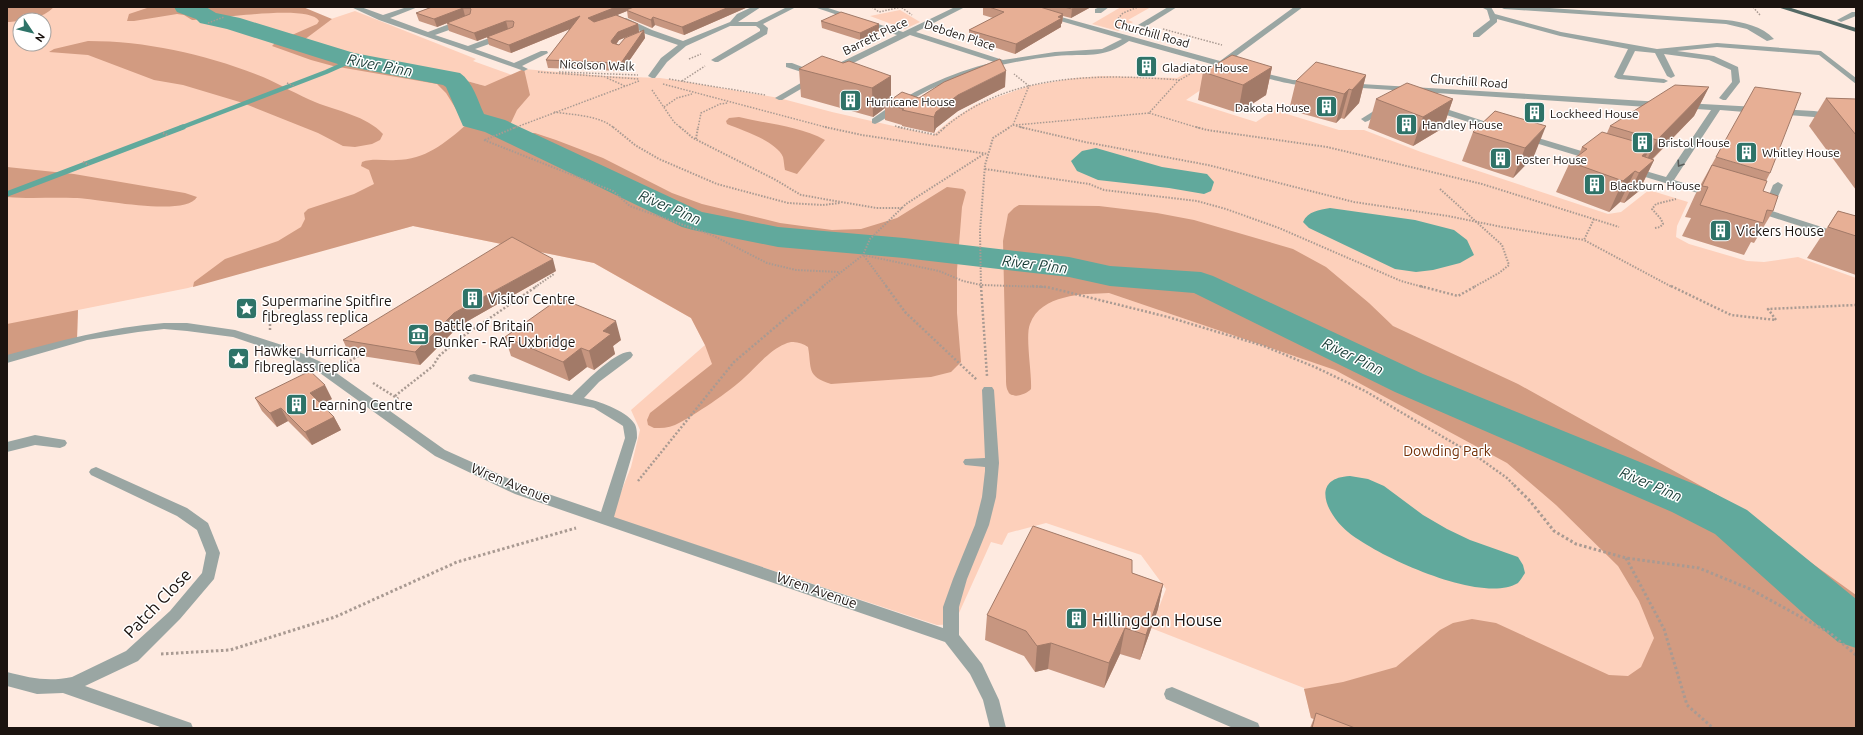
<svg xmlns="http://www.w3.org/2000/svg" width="1863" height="735" viewBox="0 0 1863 735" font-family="Ubuntu,sans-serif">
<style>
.green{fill:#fdd0bb;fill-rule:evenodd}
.forest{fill:#d29b81}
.water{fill:#61a99c}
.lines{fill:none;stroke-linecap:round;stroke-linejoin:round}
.stream-far1{stroke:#61a99c;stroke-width:4.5}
.stream{stroke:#61a99c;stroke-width:5.5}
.river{fill:#61a99c;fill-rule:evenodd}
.path-far3{stroke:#a99a92;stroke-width:1.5;stroke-dasharray:1.5 1.5;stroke-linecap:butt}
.path-far2{stroke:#a99a92;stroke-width:2;stroke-dasharray:1.5 1.5;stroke-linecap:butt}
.path-far1{stroke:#a99a92;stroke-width:2.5;stroke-dasharray:2 2;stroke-linecap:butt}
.path{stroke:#a99a92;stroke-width:3;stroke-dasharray:2.5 2.5;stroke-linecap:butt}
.minor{fill:#9aa6a3;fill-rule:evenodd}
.major{fill:#556a66;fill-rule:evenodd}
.wall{fill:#c79680}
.shaded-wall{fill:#a27a68}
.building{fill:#e7af95;stroke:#a27a68}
.oneway{stroke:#5a5c59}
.labels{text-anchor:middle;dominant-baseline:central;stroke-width:3;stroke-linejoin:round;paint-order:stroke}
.far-street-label{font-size:12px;fill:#1b130f;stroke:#fff}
.far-poi-label{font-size:12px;fill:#1b130f;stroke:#fff;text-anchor:start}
.poi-label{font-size:14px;fill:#1b130f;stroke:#fff;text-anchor:start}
.park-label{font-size:14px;fill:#712e05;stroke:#fff}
.street-label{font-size:14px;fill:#1b130f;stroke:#fff}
.water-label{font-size:15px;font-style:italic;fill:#173a34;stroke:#fff}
.near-street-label{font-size:17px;fill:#1b130f;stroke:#fff}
.near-poi-label{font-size:17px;fill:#1b130f;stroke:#fff;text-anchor:start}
</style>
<rect width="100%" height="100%" fill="#feeae0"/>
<g class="green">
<path d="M7,7L266,8L311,13L325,21L355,11L476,59L473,61L512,75L524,69L605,76L660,78L681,81L779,98L832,112L933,135L950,121L975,105L1029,86L1075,78L1102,76L1177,78L1198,66L1224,74L1186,100L1256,122L1274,110L1339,130H1364L1421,152L1608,214L1621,212L1649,190L1688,202L1677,226L1676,237L1689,244L1747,261L1764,262L1798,257L1856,278V728L1311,718L1304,688L1151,628L1166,589L1141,555L1046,523L1008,533L1002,545L991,542L959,613V624L937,625L611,517L631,467L640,430L631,410L705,345L691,318L594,263L413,226L258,267L188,288L78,310L77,339L7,359ZM20,20H44V44H20ZM306,41L320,44L333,53L353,58L438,73L485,86L350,60L297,43Z"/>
<polygon points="1121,7 1151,7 1128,20 1133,22 1118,31 1092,24"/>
<polygon points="900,10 920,22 905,29 870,16"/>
</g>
<g class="forest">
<path d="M7,7H54C42,19 26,20 10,22H7Z"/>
<path d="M150,7H303L332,19L304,40L320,44L333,53L353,58L438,73L485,86L524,69L530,95L517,110L509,127L513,133H535L556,140L603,158L672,193L702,204L780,223L832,230L861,229L897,218L947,187L963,189L966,192L962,207L957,270V313L961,362L951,372L931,377L831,384C806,376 812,369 808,347C802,343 793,340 785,344C770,350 757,366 745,377C729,392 695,415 675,425C668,428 661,428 654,428L648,425L647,420L650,413L712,364L705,345L691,318L594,263L413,226L193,287L194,282L225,259L278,241L301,227L305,219L304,213L308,209L354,194L374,184L369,170L361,166L362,162C373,158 385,161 396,160C425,160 445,143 466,125L446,93L437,84L333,66L311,60L272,46L276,42L317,24L319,21C309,3 213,20 192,20L184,15L177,14L134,21H127L129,14Z"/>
<path d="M88,41C148,41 208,55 263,77C281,85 298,95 315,102C337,111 367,116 383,134L380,140L372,144L355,147L343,146L318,133L243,103L183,85L154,80L88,55L49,52L54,49Z"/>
<path d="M739,117C767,124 799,126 825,140L797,174L785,170C784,166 784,161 783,157C776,141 742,130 727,124L726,121L729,118Z"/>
<path d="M7,167L74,174L185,193L197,197C185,218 97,198 74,198C52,197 30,199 7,197Z"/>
<path d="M1019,205L1099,206L1157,213L1194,220L1293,249L1326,267L1369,303L1393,326L1518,384L1719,496L1856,595V728H1335L1311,718L1304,689L1343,682L1396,667L1440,630L1453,623L1472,619L1496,623L1609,675L1628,676L1641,667L1654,638L1639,601L1618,566L1556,505L1507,463L1335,370L1109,293C1083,294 1041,294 1030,324C1025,336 1032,373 1031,389C1027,394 1011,400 1008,391C1006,388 1006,382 1006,378L1003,241L1008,214L1014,208Z"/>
<polygon points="78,310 77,339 7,357 7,324"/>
</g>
<g class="water">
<polygon points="1096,148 1162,167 1207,174 1214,182 1211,191 1204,194 1169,188 1098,180 1077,171 1071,161 1082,151"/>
<path d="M1330,208L1415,220L1454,230L1467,240L1474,255L1460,263L1433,270L1416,272L1395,269L1309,228L1303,222C1308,211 1319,210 1330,208Z"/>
<path d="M1350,476L1368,479L1384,486L1423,515L1447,529L1470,540L1518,557L1523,565L1525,573C1523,576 1520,581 1518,583C1482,605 1377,556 1348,532C1327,515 1309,478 1350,476Z"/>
</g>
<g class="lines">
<polyline class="stream-far1" points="180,128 326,72 353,60"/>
<polyline class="stream" points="7,194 183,127"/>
<path class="river" d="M174,7H206L216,13L240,18L354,53L460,73C473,82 478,101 484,114L505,120L702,212L778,227L904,238L1069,257L1110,266L1201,272L1213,276L1423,374L1704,488L1747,510L1856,599V648L1838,642L1803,613L1715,534L1672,512L1395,392L1194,293L1110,286L1069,277L904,258L778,247L693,230L682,227L485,132L463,126L446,87L443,85L341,65L227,29L200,23L196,19L177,12Z"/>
<g class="path-far3">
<polyline points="872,7 879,12 901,7"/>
<polyline points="903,7 901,7 912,15"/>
<polyline points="1753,7 1760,15"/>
<polyline points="1116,21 1123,13 1138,7"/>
<polyline points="208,23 224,17"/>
<polyline points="1163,29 1222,45"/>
<polyline points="689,59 701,54"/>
<polyline points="1195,71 1178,81 1149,113 1199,128"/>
<polyline points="538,72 639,79"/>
<polyline points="559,72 638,75"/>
<polyline points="607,78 625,86"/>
<polyline points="669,79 765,95"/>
<polyline points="682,81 705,66"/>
<polyline points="287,83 294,86"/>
<polyline points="663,84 829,128"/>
<polyline points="652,90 674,122 681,128"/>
<polyline points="664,107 677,98 692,94"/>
<path d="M554,112C573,115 599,115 614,128"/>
<polyline points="1013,125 1024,128"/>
<polyline points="1016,125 1149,113"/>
<polyline points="895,126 903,128"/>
<polyline points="514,128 639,81"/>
<polyline points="698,128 701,113 720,104 728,103"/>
<path d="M944,128C1009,72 1100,74 1180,80"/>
<polyline points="1008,128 1013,125 1029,86 1014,74"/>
</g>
<g class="path-far2">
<polyline points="613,127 635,145 659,159 717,184 788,203 823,205 840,203"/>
<polyline points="680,127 693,138 774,179 801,195 876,208 902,208"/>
<polyline points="825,127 862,135 988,154"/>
<polyline points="898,127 936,135 945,127"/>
<polyline points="1020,127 1085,142 1208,165 1354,202 1448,216 1502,227 1584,240"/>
<polyline points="1196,127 1207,130 1327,147 1482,184 1619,227"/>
<polyline points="163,133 167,135"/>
<polyline points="696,139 698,127"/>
<polyline points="484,140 613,191 630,206 712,235 767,263 796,270 839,272"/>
<polyline points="485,140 516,127"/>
<polyline points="83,162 89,165"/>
<polyline points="985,169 1089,184 1104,190 1197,201 1226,209 1279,228 1401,281 1423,287"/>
<polyline points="1440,189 1502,245 1509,265 1499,273 1474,287"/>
<polyline points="1594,219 1584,240 1672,287"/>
<polyline points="1655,228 1660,227 1663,224 1661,219 1652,209 1656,204 1676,199"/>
<polyline points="863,255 939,271 963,281 981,285 1046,287"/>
<polyline points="864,256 887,287"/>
<polyline points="535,287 554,274"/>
<polyline points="822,287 863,255 870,239 906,204 984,154"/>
<polyline points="981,287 980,231 985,165 993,138 1010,127"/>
</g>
<g class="path-far1">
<polyline points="886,286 905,312 977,380"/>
<polyline points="981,286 987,376"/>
<polyline points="1032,286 1047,287 1168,317 1264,346 1317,368 1365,391 1479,458 1507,478 1515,486"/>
<polyline points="1420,286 1458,296 1476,286"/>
<polyline points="1671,286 1731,315 1776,320 1768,309 1856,305"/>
<polyline points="270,324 270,330"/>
<polyline points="343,365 360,355"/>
<polyline points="373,383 400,400"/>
<polyline points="395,396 433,366 439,356 459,339 537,286"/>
<polyline points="638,481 734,362 824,286"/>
</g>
<g class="path">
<polyline points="1514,485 1530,501 1554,531 1576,544 1626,558 1699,568 1750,589 1830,633 1856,655"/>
<polyline points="1626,558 1664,629 1687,705 1713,728"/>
<polyline points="161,654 230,650 335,617 457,562 576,528"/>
</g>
<g class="minor">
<polygon points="351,7 361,7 383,15 407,7 418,7 390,18 428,32 460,20 466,20 466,24 435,35 468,46 500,34 506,34 506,38 475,49 514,63 541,51 547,51 548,53 522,66 528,69 524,71 379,20"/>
<polygon points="752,7 761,7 738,22 757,22 787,7 796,7 763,24 768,28 767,34 718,62 715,62 711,60 760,31 760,29 756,26 730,26 686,46 667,62 655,78 652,78 648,76 661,58 678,45 646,34 619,20 626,18 652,30 683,41 730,22 737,14"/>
<path d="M814,7H825L903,32L955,7H965L916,32L1003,60L1055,52L1102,49L1122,39L1013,7H1025L1220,61L1294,7H1303L1227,63L1235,65V69H1229L1129,41C1101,60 1087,53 1056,56C1029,59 1001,64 975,72C954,79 932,87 913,99C904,104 884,121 875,124L872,123V119C909,92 949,73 994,62L910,35L839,70H833V66L897,35Z"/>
<polygon points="1100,7 1109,7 1101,13 1095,13 1095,9"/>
<polygon points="1168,7 1177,7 1145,27 1138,25"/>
<polygon points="1481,7 1491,7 1495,14 1561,32 1657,49 1717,43 1821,51 1856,78 1856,84 1819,55 1717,47 1677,51 1714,56 1738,67 1740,82 1726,100 1723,100 1719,98 1732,82 1731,70 1709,60 1664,54 1675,76 1671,78 1667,76 1655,53 1635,51 1623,75 1664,79 1668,81 1664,83 1618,79 1614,77 1628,49 1560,36 1497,19 1497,22 1479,37 1473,37 1473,33 1490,20 1487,10"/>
<path d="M1500,7H1535L1726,20C1743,22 1762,26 1774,39L1767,41L1747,29L1726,24L1504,9Z"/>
<polygon points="1852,12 1856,12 1856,16 1841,22 1837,20"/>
<polygon points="786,63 792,63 818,73 814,75 811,75 786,67"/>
<path d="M1251,70L1293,80L1312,81L1316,83C1306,91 1264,77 1251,74Z"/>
<polygon points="811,77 817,77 818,79 782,100 779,100 775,98"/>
<polygon points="1344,83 1662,102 1666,105 1662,108 1347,87 1343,85"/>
<polygon points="1684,103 1757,107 1761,110 1757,113 1720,110 1674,180 1717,193 1719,195 1717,197 1711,197 1629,172 1627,170 1632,167 1666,177 1711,110 1681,108 1681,104"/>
<polygon points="1385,104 1388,105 1388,109 1368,121 1365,122 1361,119"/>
<polygon points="1434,105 1499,126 1500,128 1499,130 1493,130 1431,110 1431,106"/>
<polygon points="1778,109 1814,111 1856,117 1856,123 1814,117 1775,114 1775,110"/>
<polygon points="1525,134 1598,156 1600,158 1595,161 1522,139 1521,137"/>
<polygon points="1778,182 1783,185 1772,211 1856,238 1856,244 1753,211 1751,209 1753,207 1764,208 1773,185"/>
<path d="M164,323H187L235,330L288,347L321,362L445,450L525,486L601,512L625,438L623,426L620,424L594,408L474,382L470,381L468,378L470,375L474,374L572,395C582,385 617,349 631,352L633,355L631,358L599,382L584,398C598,401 625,410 634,423C637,427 637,433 637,438L614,517L943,628V607L953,579L975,525L982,497L985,471V467L965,465L963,462L965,459L985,458L982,390L984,387H992L994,390L999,463L996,497L989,525L967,579L959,607V635L982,664L999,700L1006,728H990L983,700L970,674L945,642L515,494L435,456L313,368L280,353L233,337L187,331L164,329L138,332L87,340L7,363V355C59,341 110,327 164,323Z"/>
<polygon points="35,435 65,440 67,443 65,446 60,448 35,445 7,452 7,442"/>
<path d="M96,467L187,508L208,523L220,553L214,579L180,619L138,661L85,686L191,723L193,728H163L63,693L37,694L7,686V672C30,678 48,682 72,677L126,651L170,611L202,573L206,553L197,530L177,516L91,475L89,472L91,469Z"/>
<polygon points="1172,687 1258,723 1260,728 1233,728 1166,699 1164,694 1166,689"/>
</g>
<polygon class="major" points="1777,7 1788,7 1856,28 1856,32"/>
</g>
<g class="wall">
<polygon points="432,7 748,7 684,35 655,25 652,28 628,18 627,11 617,15 638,24 639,32 619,40 616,44 619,45 644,30 645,38 622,71 548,68 546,60 570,29 511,53 489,45 487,37 510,29 508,29 477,41 449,31 447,23 467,16 465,16 437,27 419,21 416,13"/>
<polygon points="983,7 1091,7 1071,18 1063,16 1062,23 1061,24 1061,27 1015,54 969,39 969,30 993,18 983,15"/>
<polygon points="821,21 879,31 860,40 822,28"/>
<polygon points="843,63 891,76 891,99 919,98 1005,87 958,111 936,128 934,133 902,126 902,125 885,120 885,108 873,117 801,97 799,69"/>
<polygon points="1272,67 1266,95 1238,113 1198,100 1203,72"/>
<polygon points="1366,75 1359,103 1344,119 1341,118 1336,123 1289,110 1296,81"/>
<polygon points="1709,87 1694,116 1652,160 1654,160 1639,191 1624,203 1620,202 1609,212 1556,192 1570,162 1579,154 1582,147 1607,133 1610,126"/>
<polygon points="1826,98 1856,99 1856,190 1809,126"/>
<polygon points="1376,99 1453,99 1443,128 1413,146 1368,128"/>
<polygon points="1495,111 1534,156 1513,178 1462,161 1473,132"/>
<polygon points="1716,157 1770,173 1766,181 1763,191 1773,211 1754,243 1751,242 1744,255 1682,236 1691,218 1685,217 1695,195"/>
<polygon points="1838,211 1856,216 1856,275 1807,258"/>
<polygon points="556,271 459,326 420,365 349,354 343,340"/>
<polygon points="505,337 621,340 613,346 615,354 594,370 587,367 569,381 511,356"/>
<polygon points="255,398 332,399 321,404 334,417 341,430 312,445 288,421 277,427 262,411"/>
<polygon points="1132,573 1163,584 1158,609 1140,660 1120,654 1104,688 1048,669 1035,672 1024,656 985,640 987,615"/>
<polygon points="1316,713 1355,728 1310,728"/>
</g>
<g class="shaded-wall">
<polygon points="616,7 637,7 626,10 627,11 590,26 588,18"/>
<polygon points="729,7 748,7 684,35 682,27"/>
<polygon points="1075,7 1091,7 1071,18 1072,9"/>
<polygon points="463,8 465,16 437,27 434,19"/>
<polygon points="1063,14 1062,23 1061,24 1061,27 1015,54 1016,44"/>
<polygon points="580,16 582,24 511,53 509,45"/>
<polygon points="653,17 655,25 652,28 651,20"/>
<polygon points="506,21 508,29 477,41 474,33"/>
<polygon points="638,24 639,32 619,40 613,49 611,41 618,32"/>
<polygon points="879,24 879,31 860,40 860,33"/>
<polygon points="644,30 645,38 622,71 621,63"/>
<polygon points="1272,67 1266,95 1238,113 1243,85"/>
<polygon points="1006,71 1005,87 958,111 936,128 934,133 934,117 936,112 958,95"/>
<polygon points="1366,75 1359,103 1344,119 1352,90"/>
<polygon points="891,76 891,104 885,104 885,108 873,117 872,88"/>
<polygon points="1709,87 1694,116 1642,169 1657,140"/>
<polygon points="1349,89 1341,118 1336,123 1344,94"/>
<polygon points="1453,99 1443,128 1413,146 1423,117"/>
<polygon points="1546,126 1534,156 1513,178 1525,148"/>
<polygon points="1651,146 1638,172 1635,171 1620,202 1609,212 1623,181 1642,156"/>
<polygon points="1654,160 1639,191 1624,203 1639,173"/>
<polygon points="553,259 556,271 459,326 420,365 415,352 454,313"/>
<polygon points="616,321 621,340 613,346 615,354 594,370 589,351 603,331"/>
<polygon points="581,348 587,367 569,381 563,362"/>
<polygon points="325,385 332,399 317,406 310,393"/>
<polygon points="281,408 288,421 277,427 270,413"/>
<polygon points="334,417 341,430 312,445 305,432"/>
<polygon points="1163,584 1158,609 1140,660 1146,635"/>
<polygon points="1125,628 1120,654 1104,688 1109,663"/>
<polygon points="1051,643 1048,669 1035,672 1037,646"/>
</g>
<g class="building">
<polygon points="432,7 616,7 588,18 594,22 616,15 638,24 618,32 611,41 612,43 619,45 625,38 644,30 621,63 546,60 580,16 509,45 487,37 513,27 514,22 513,21 506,21 474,33 447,23 470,14 471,9 470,8 463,8 434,19 416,13"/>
<polygon points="634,7 729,7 682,27 653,17 651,20 626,10"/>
<polygon points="989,7 1040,7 1063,14 1058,17 1062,18 1016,44 969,30 1004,12"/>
<polygon points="1064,7 1075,7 1072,9"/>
<polygon points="841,12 879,24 860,33 821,21"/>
<polygon points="1232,55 1272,67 1243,85 1203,72"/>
<polygon points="822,56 843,63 849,61 891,76 872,88 799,69"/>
<polygon points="1000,59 1006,71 958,95 936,112 934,117 902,110 904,109 885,104 902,92 919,98 944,82"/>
<polygon points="1316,62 1366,75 1352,90 1349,89 1344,94 1296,81"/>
<polygon points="1407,83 1453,99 1423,117 1376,99"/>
<polygon points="1675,85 1709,87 1657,140 1610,126"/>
<polygon points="1755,87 1801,93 1770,173 1716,157"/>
<polygon points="1826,98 1856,99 1856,135"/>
<polygon points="1495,111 1546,126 1525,148 1473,132"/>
<polygon points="1602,132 1651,146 1642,156 1654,160 1639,173 1635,171 1623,181 1570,162 1587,149 1582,147"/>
<polygon points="1712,165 1767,181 1763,191 1778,196 1773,211 1767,210 1763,223 1700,205 1708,187 1702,186"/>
<polygon points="1838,211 1856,216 1856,236 1828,227"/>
<polygon points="512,237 553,259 454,313 415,352 343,340"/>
<polygon points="560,298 616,321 603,331 611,334 589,351 581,348 563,362 505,337"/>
<polygon points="310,371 325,385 310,393 334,417 305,432 281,408 270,413 255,398"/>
<polygon points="1033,526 1132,560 1132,573 1163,584 1146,635 1125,628 1109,663 1051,643 1037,646 1026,631 987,615"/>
<polygon points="1316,713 1355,728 1312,728"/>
</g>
<defs><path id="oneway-chevron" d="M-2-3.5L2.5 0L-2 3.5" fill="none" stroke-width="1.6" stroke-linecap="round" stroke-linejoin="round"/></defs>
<use class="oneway" href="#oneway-chevron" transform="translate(1680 164) rotate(124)"/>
<defs>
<symbol id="building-square" viewBox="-11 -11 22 22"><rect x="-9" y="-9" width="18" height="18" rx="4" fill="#2e7368" stroke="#fff"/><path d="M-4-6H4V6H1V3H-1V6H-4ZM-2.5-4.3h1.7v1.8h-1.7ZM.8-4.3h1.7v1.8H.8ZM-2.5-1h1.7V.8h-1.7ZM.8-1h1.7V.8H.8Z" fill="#fff"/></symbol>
<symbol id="sight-square" viewBox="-11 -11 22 22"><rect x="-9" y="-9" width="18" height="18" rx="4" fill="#2e7368" stroke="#fff"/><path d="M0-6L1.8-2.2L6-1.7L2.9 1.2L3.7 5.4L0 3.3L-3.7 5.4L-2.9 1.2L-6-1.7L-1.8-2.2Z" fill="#fff"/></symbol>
<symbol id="museum-square" viewBox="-11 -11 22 22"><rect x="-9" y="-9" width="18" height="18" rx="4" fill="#2e7368" stroke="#fff"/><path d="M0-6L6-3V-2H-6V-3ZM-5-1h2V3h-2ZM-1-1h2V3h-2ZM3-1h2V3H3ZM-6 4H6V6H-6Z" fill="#fff"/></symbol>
</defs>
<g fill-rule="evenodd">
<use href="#building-square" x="1134" y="54" width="25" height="25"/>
<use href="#building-square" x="838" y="88" width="25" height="25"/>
<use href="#building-square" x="1314" y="94" width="25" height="25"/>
<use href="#building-square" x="1522" y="100" width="25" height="25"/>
<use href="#building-square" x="1394" y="112" width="25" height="25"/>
<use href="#building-square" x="1630" y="130" width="25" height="25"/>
<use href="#building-square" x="1734" y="140" width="25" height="25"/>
<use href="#building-square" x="1488" y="146" width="25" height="25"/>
<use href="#building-square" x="1582" y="172" width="25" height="25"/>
<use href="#building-square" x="1708" y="218" width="25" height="25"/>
<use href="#building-square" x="460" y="286" width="25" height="25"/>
<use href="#sight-square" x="234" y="296" width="25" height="25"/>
<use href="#museum-square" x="406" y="322" width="25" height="25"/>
<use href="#sight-square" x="226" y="346" width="25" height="25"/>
<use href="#building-square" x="284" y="392" width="25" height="25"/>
<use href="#building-square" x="1064" y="606" width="25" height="25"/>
</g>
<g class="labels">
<g class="far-street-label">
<text transform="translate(1152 33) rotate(16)">Churchill Road</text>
<text transform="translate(960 35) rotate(18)">Debden Place</text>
<text transform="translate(875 36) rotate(-26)">Barrett Place</text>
<text transform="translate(597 65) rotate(2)">Nicolson Walk</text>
<text transform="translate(1469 81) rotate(4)">Churchill Road</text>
</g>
<g class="far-poi-label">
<text x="1162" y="67">Gladiator House</text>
<text x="866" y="101">Hurricane House</text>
<text x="1310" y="107" text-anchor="end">Dakota House</text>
<text x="1550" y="113">Lockheed House</text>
<text x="1422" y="124">Handley House</text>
<text x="1658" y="142">Bristol House</text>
<text x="1762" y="152">Whitley House</text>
<text x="1516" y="159">Foster House</text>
<text x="1610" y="185">Blackburn House</text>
</g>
<g class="poi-label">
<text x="1736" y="231">Vickers House</text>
<text x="488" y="299">Visitor Centre</text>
<text x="262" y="301">Supermarine Spitfire<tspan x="262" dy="16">fibreglass replica</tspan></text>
<text x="434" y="326">Battle of Britain<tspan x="434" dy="16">Bunker - RAF Uxbridge</tspan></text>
<text x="254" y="351">Hawker Hurricane<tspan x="254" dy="16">fibreglass replica</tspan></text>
<text x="312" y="405">Learning Centre</text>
</g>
<g class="park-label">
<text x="1447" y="451">Dowding Park</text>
</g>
<g class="street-label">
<text transform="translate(511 483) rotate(22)">Wren Avenue</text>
<text transform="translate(817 590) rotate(19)">Wren Avenue</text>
</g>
<g class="water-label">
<text transform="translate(380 65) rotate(11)">River Pinn</text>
<text transform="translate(670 207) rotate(23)">River Pinn</text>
<text transform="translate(1035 264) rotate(7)">River Pinn</text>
<text transform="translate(1353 356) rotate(26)">River Pinn</text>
<text transform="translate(1651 484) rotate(23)">River Pinn</text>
</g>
<g class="near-street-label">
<text transform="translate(157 603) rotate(-46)">Patch Close</text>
</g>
<g class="near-poi-label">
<text x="1092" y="619">Hillingdon House</text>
</g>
</g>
<rect width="1863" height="735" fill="none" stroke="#1b130f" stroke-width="16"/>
<g transform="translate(32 32) rotate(125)"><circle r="19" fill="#ffffff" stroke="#a4a19f"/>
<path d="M0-3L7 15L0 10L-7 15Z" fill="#2e7368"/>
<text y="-6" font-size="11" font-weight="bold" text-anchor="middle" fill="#1b130f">N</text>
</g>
</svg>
